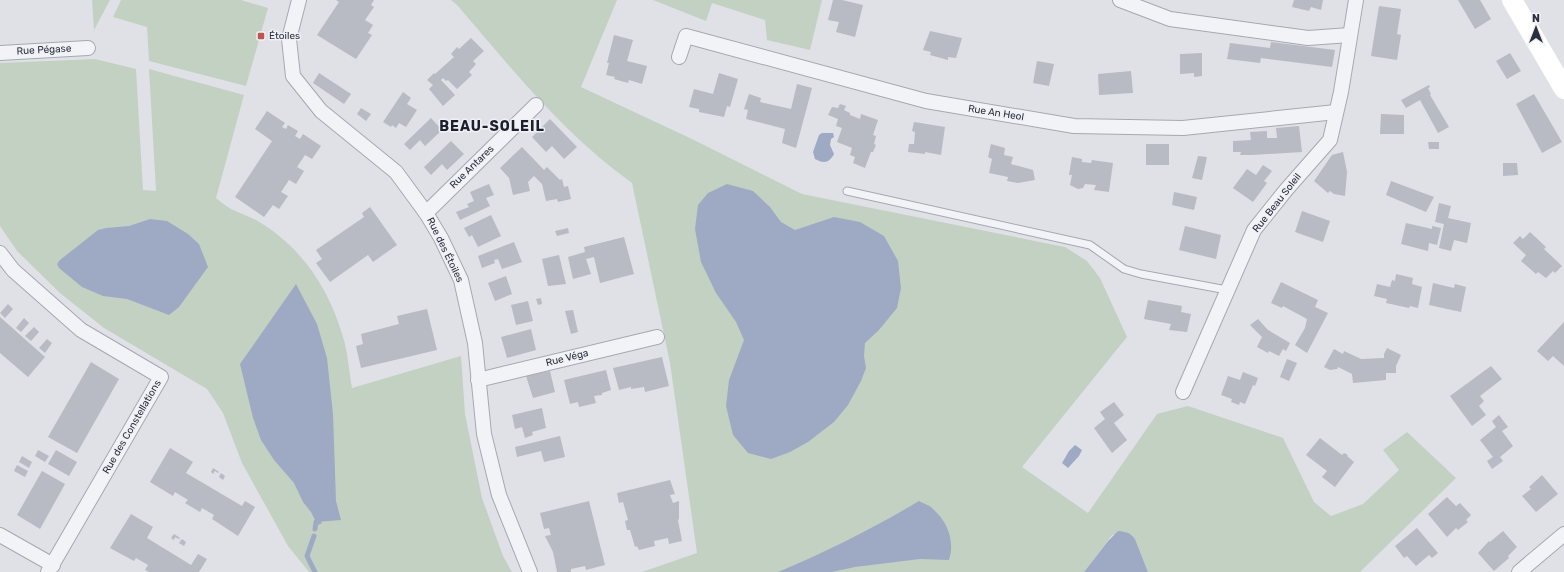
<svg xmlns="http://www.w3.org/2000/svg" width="1564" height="572" viewBox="0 0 1564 572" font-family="Rubik,sans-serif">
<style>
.green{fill:#c3d1c2}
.water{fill:#9eaac4}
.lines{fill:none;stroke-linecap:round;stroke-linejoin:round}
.stream{stroke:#9eaac4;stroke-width:5}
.building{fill:#b8bac4}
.lane-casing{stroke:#a6a8b1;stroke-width:9}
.street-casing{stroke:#a6a8b1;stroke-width:16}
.lane{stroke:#f2f3f6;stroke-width:7}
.street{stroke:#f2f3f6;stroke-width:14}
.secondary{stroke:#fff;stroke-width:20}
.poi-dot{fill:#c15450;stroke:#eff1f5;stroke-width:1.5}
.labels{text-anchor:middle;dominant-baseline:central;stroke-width:3;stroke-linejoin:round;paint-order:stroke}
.poi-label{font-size:10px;fill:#2a2e3d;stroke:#eff1f5;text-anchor:start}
.street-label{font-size:10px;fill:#2a2e3d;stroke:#eff1f5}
.district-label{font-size:14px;font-weight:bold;letter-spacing:1px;fill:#1c1f2e;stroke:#eff1f5}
</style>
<rect width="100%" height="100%" fill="#e0e1e7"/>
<g class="green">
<polygon points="92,0 110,0 94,30"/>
<polygon points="121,0 241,0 268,8 246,86 149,61 147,27 113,17"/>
<path d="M451,0H617L581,87L694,140L802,194L1065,247L1087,261L1100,278L1127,337L1022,467L1088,513L1157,414L1188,406L1283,438L1314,502L1331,516L1363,504L1399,470L1383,450L1407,432L1456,478L1360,572H1148L1135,539L1132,535H1112L1084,572H642L697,553L670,363L632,183C564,135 512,69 458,6Z"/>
<polygon points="653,0 822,0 810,50 767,40 765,20 712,3 706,21"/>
<path d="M95,59L136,69L143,190L156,191L149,69L244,95L216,198C221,202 226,206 231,209C239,213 248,216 256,220C301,246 329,288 343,337C348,353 349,371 352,388L461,356L465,414L482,498L503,556L512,572H309L288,546L242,463L223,413L207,389L104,328L60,293L17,251L0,226V63Z"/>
</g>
<g class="water">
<path d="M822,133H833L834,137L831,139L830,145L834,154C829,163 824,164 815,159L813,152L819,135Z"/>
<polygon points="727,184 753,191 770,207 781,222 795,230 834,217 860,222 884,236 898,261 901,288 897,308 879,330 865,343 864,356 866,368 861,381 848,405 834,422 808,442 790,452 771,459 748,453 733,435 726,406 729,380 744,340 736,322 716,293 701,262 695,229 698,205 708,193"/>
<polygon points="150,219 167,221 188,234 199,244 208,267 179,307 169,315 127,299 103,296 82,287 59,268 57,264 60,260 98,230 106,228 129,226"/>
<polygon points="296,284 317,324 327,358 333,414 336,501 341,520 316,522 311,512 303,502 294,483 274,460 261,440 253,418 240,364"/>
<polygon points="1075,445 1082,450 1079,456 1068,468 1062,463 1069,451"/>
<path d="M919,501C924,504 930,505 933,509C948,522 955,542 949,560L920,559L855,567L832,572H778C826,552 874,528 919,501Z"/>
<path d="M1118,531C1126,532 1130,532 1135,539L1148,572H1084L1108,541Z"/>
</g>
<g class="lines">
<g class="stream">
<polyline points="315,529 316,522 319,522"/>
<polyline points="314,536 307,556 315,572"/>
</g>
</g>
<g class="building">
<polygon points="336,0 374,0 371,5 374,7 365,20 373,25 368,33 372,35 356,59 317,35 339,2"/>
<polygon points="833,0 842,0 863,5 855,37 836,32 839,22 828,20"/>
<polygon points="1294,0 1323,0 1321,10 1311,7 1309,11 1292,7"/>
<polygon points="1458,0 1480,0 1491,19 1475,29"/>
<polygon points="1379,6 1401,9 1397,34 1401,35 1397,60 1371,56"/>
<polygon points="930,31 962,38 956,58 948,57 948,60 930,55 931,52 923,50"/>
<polygon points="614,35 633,40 627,61 647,66 642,84 629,80 628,83 614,79 615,77 606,75 609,63 607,63"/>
<polygon points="471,38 484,51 473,61 476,64 469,72 472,75 457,89 448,80 446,81 443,78 441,80 455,95 443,106 429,89 433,85 427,80 434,73 435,74 454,57 451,54 457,47 459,49"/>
<polygon points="1271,42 1335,50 1332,67 1261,58 1260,63 1227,59 1230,43 1270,48"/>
<polygon points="1202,53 1202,76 1194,77 1194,73 1180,74 1180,54"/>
<polygon points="1510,53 1521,71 1507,79 1496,61"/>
<polygon points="1037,61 1054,64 1049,86 1033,83"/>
<polygon points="1131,71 1133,93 1099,95 1098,74"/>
<polygon points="319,73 351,94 344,104 313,83"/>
<polygon points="719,73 738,79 730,107 727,106 724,117 699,112 699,109 689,107 694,89 713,94"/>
<polygon points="797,84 812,88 796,148 782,143 785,129 746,119 748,110 744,109 749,94 761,98 760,102 791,109"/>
<polygon points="1429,85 1430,87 1428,88 1431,94 1430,95 1449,127 1438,133 1420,100 1406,108 1401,100"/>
<polygon points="403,92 411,98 407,104 417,110 406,127 399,123 396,128 392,125 391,127 383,122"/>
<polygon points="1534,94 1562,142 1542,153 1516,104"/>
<polygon points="840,104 846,106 844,110 850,113 850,115 860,119 861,114 878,120 873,135 876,136 874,144 876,145 873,152 871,152 865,168 853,163 855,157 850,155 852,148 837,142 842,128 836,126 838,119 828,115 832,107 838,108"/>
<polygon points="361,108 371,114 366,121 357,114"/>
<polygon points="267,111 285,123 282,127 286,129 288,125 298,131 295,136 300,139 303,134 321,146 312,159 305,155 297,167 304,171 296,184 289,180 281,192 288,196 279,209 273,205 264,217 235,197 272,141 255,129"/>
<polygon points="1381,114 1404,115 1404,134 1380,134"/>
<polygon points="431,118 442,130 425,146 420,140 410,150 404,144"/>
<polygon points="550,119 577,147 564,159 552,146 546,152 532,137"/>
<polygon points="914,122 945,127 941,155 925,152 925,154 908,152 909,144 914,144 915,132 912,131"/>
<polygon points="1299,126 1302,152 1252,155 1240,155 1241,152 1233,152 1233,141 1251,140 1250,132 1267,131 1267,138 1277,138 1276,128"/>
<polygon points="451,141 464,154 447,170 442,164 431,175 424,167"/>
<polygon points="1428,142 1439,142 1439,149 1429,149"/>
<polygon points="991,144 1005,148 1004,155 1013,157 1011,164 1033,170 1035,180 1018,183 1007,181 1008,177 989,173 992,159 988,157"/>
<rect x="1146" y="144" width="23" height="21"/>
<polygon points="522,147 544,170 547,167 560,180 562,179 564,187 568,186 571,199 558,202 557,199 546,201 542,184 534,176 528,182 530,191 513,195 509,178 500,168"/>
<polygon points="1343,152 1347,172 1345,196 1334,194 1330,191 1328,193 1314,181 1332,155"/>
<polygon points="1198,156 1207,157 1202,180 1192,178"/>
<polygon points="1072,157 1082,159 1082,162 1091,163 1092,160 1113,163 1109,192 1094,190 1096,185 1085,184 1083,188 1078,189 1070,185 1072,175 1069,175"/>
<polygon points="1503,163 1517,163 1518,175 1503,176"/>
<polygon points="1263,165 1272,171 1264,181 1267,183 1253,202 1233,188 1247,169 1256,175"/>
<polygon points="1391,181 1434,197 1426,212 1386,195"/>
<polygon points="489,184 494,195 486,198 490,206 460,220 456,212 469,207 467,204 474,201 470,192"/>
<polygon points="1174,192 1197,197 1194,210 1172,205"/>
<polygon points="1439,203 1451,206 1448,218 1471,223 1467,243 1454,240 1451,251 1439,248 1444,224 1435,222"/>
<polygon points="370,207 397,245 373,262 368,255 330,282 316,263 322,259 316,250 364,217 362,213"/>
<polygon points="1302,211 1330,221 1323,242 1295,232"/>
<polygon points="491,215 501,236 478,247 472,235 469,237 464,228"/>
<polygon points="1406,223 1432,229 1432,226 1441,228 1437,245 1429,243 1428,251 1401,244"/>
<polygon points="1185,226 1221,235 1216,259 1179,250"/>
<polygon points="568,228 569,233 557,236 555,231"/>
<polygon points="1530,232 1546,247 1544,249 1562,266 1555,273 1553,271 1546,278 1538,272 1536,274 1521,261 1526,255 1513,243 1520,236 1523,239"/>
<polygon points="624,237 634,274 600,283 594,257 586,259 591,274 573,279 568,257 585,252 584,247"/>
<polygon points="514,242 522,262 502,269 498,259 494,260 495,263 482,268 478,256"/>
<polygon points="559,255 566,284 548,286 542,259"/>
<polygon points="1396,274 1413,278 1412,284 1422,287 1418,308 1410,306 1409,308 1386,303 1387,299 1374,296 1377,284 1390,287 1392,280 1395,281"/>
<polygon points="506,276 512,294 495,301 488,283"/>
<polygon points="1281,282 1318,300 1315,307 1328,313 1307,353 1295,345 1305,328 1307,319 1283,306 1282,308 1271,303"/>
<polygon points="1433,283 1454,288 1455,284 1466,287 1461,312 1429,305"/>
<polygon points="541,298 542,304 538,305 536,299"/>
<polygon points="1148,300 1182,306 1181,312 1191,314 1187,332 1169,330 1171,324 1144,319"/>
<polygon points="528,301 533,321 516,325 511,305"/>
<polygon points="8,304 13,309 5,318 0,313"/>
<polygon points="427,309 437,350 361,368 356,346 363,344 361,334 399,324 397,316"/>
<polygon points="573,310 578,332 571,334 565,311"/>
<polygon points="0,317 45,357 28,377 0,353"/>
<polygon points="24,318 29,323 21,332 16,328"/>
<polygon points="1258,319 1268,330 1290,343 1286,351 1283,349 1279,356 1269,351 1268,353 1257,347 1262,337 1250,325"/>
<polygon points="1564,322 1564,366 1553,356 1548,361 1537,351"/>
<polygon points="34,327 39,332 31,341 25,336"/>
<polygon points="531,329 536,350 507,358 501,337"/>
<polygon points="47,339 52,343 45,353 39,348"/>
<polygon points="1387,348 1401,355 1396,366 1396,373 1386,373 1386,380 1353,383 1352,374 1338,367 1337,369 1330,370 1324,367 1334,349 1343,354 1344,351 1361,359 1384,358 1384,354"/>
<polygon points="662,357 669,386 645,392 644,387 631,389 631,387 619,390 613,368"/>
<polygon points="1287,359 1297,363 1289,381 1280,377"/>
<polygon points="91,362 119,379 77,453 48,437"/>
<polygon points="1491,366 1502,379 1480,396 1484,401 1479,406 1486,415 1472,426 1450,396"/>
<polygon points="606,370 611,390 602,393 602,395 594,396 596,403 579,407 578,402 570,404 564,380"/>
<polygon points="550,371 555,392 533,398 526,376"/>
<polygon points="1243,372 1258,378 1255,386 1253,385 1245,404 1240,402 1239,405 1231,402 1232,399 1221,395 1228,376 1240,380"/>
<polygon points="1114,402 1124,415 1114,423 1127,440 1112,453 1094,428 1105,419 1100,412"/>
<polygon points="542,408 546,428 532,432 533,435 525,438 522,427 515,429 512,415"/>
<polygon points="1499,415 1508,427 1502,431 1513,446 1500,457 1503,461 1492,469 1487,461 1493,457 1480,440 1496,427 1492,421"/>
<polygon points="560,436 565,457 544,462 541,451 517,457 515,447"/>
<polygon points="1320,438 1342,455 1344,453 1348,455 1347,456 1354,462 1335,487 1322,477 1327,471 1306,455"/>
<polygon points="170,448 193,462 186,473 242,506 245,501 255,507 238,536 212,519 214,515 202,508 200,512 185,503 188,500 175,492 173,496 150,482"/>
<polygon points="38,450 49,456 45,462 35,456"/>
<polygon points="56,450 77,462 69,476 48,464"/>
<polygon points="22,456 32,462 29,468 19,462"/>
<polygon points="17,465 28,471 25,477 14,471"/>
<polygon points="213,468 219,472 218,473 215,471 213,474 211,472"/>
<polygon points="42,471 65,484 40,529 17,515"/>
<polygon points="221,473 225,476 223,480 219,477"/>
<polygon points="1542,475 1558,494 1536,512 1522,496 1531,489 1529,487"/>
<polygon points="670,480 675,494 670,495 673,503 679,501 679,519 678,520 682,541 669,544 668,538 654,541 655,546 639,550 637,546 635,547 630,530 627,530 625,521 628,520 623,502 619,503 617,493"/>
<polygon points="1447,497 1456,506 1460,503 1471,515 1466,520 1468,522 1458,530 1456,528 1447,537 1428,514"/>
<polygon points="589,501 605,565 586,570 585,566 571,569 571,572 557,572 553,552 545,536 551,535 549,528 544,529 540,513"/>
<polygon points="131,514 153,527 147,538 191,565 198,554 207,559 199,572 149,572 145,570 148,565 136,558 134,561 110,548"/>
<polygon points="1417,528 1438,553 1432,558 1429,555 1416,566 1407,556 1404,558 1395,546"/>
<polygon points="1503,531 1517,547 1508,556 1509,558 1494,571 1478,553 1489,541 1490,542"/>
<polygon points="174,534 180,538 179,539 175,537 174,540 171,538"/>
<polygon points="182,539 186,542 184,546 179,543"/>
</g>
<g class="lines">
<defs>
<polyline id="lane" points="847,191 1090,245 1124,269 1141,274 1227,290"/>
<g id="street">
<polyline points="299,0 289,39 293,76 321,111 396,172 426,213 441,238 461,280 475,343 484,434 499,495 530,572"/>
<polyline points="1120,0 1170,19 1308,38 1350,35"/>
<polyline points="0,53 88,48"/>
<polyline points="679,57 686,36 926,101 1074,126 1183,128 1336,112"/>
<polyline points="426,213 536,105"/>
<polyline points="0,253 13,270 81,330 161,377 48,572"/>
<polyline points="478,380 657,337"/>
<polyline points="1183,392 1254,230 1286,190 1330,140 1341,92 1356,0"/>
<polyline points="0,535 53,565"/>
<polyline points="1519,572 1564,534"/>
</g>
</defs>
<use href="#lane" class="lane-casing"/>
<use href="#street" class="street-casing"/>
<use href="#lane" class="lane"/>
<use href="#street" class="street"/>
<polyline class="secondary" points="1512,0 1564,89"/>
</g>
<rect class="poi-dot" x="257" y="32" width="8" height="8" rx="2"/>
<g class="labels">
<g class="poi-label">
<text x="269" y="36">Étoiles</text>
</g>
<g class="street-label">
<text transform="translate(44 50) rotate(-3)">Rue Pégase</text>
<text transform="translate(996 113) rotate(9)">Rue An Heol</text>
<text transform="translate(472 167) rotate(-44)">Rue Antares</text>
<text transform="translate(1277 203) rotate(-52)">Rue Beau Soleil</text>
<text transform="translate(445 250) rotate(64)">Rue des Étoiles</text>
<text transform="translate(567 358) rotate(-14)">Rue Véga</text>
<text transform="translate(132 427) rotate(-60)">Rue des Constellations</text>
</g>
<g class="district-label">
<text x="492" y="126">BEAU-SOLEIL</text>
</g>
</g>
<g transform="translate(1536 28)" stroke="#eff1f5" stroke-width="3" paint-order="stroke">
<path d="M0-3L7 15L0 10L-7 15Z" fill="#2a2e3d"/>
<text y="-6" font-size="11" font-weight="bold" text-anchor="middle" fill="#2a2e3d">N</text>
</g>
</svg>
